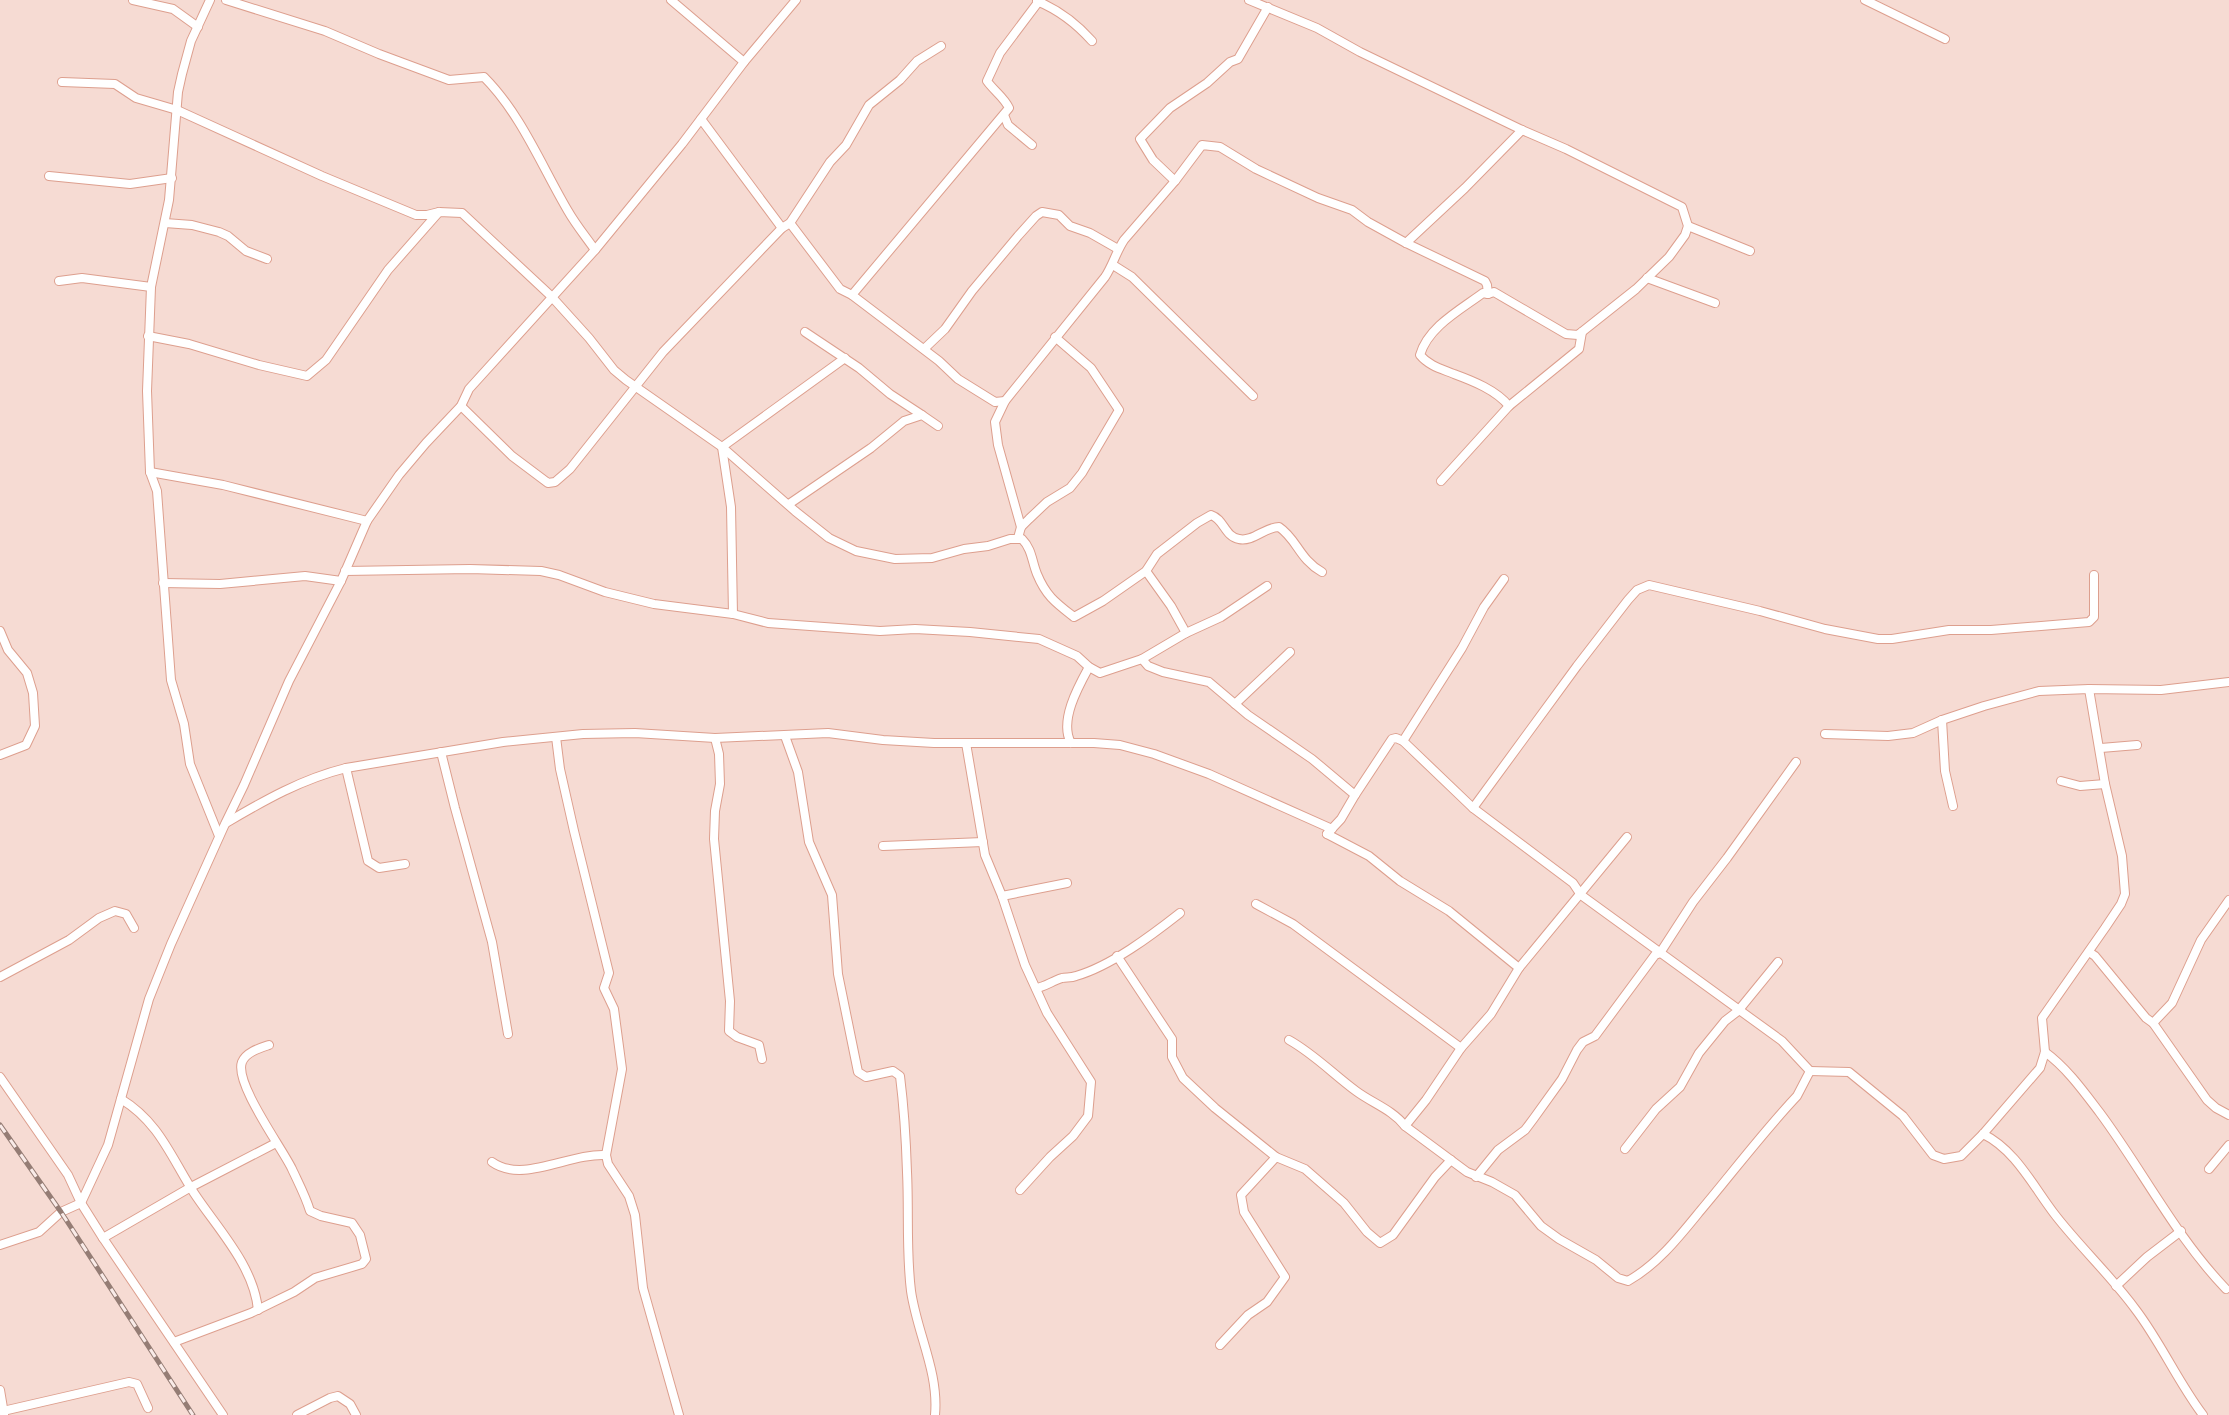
<svg xmlns="http://www.w3.org/2000/svg" width="2229" height="1415" viewBox="0 0 2229 1415" font-family="'Alegreya Sans',sans-serif">
<style>
.lines{fill:none;stroke-linecap:round;stroke-linejoin:round}
.street-casing{stroke:#dd9f8e;stroke-width:10}
.street{stroke:#fff;stroke-width:8}
.rail-casing{stroke:#957d75;stroke-width:5}
.rail{stroke:#f9ebe8;stroke-width:3;stroke-dasharray:9;stroke-linecap:butt}
</style>
<rect width="100%" height="100%" fill="#f6dbd3"/>
<g class="lines">
<defs>
<g id="street">
<polyline points="133,0 173,9 198,27"/>
<polyline points="210,0 191,41 182,74 178,92 169,200 151,287 147,391 150,472 157,491 171,680 184,724 190,764 219,836"/>
<path d="M226,0L325,31L379,54L449,80L484,77C521,114 542,167 568,211C576,225 586,237 595,250"/>
<polyline points="671,0 744,62"/>
<polyline points="1249,0 1317,28 1360,52 1522,130 1566,149 1682,207 1688,226 1685,235 1669,257 1636,289 1578,335 1566,334 1494,292 1488,294"/>
<polyline points="1865,0 1945,39"/>
<path d="M1037,1C1059,10 1076,23 1092,41"/>
<path d="M62,82L115,84L136,98L177,110L322,176L416,215H427L439,212L462,213L551,296L589,338L614,370L626,380L722,447L795,511L829,538L856,551L895,559L932,558L964,549L988,546L1010,539H1022C1032,549 1032,562 1037,574C1046,596 1056,603 1074,617L1103,601L1146,571L1157,554L1197,523L1211,515C1224,519 1225,537 1239,539C1253,542 1265,527 1279,527C1297,539 1299,559 1322,572"/>
<polyline points="1004,115 1008,125 1032,145"/>
<polyline points="701,119 782,228"/>
<polyline points="49,176 130,184 172,178"/>
<polyline points="1175,181 1153,160 1140,139 1170,108 1207,83 1230,62 1238,59 1268,7"/>
<polyline points="165,223 192,225 219,232 228,236 246,251 267,259"/>
<path d="M790,223L840,289L852,295L1009,108C1004,97 994,91 987,81L1000,53L1039,1"/>
<polyline points="1688,226 1750,251"/>
<polyline points="1406,243 1465,188 1522,130"/>
<polyline points="1113,265 1132,277 1253,396"/>
<polyline points="1647,278 1715,303"/>
<polyline points="59,281 82,278 151,287"/>
<polyline points="852,295 939,361 958,379 995,402 1005,401"/>
<polyline points="805,332 859,368 890,394 922,415"/>
<polyline points="148,336 189,344 259,365 307,376 326,360 388,270 439,212"/>
<polyline points="924,349 945,329 972,291 1018,236 1036,216 1042,212 1059,215 1070,226 1090,233 1118,249"/>
<polyline points="461,406 512,456 548,483 555,482 570,469 663,352 782,228 790,223 830,162 846,145 869,105 900,80 917,61 941,46"/>
<polyline points="1509,406 1579,349 1582,332"/>
<polyline points="150,472 223,485 367,521"/>
<polyline points="789,504 871,448 904,421 922,415 938,426"/>
<path d="M1021,527L998,445L995,422L1005,401L1105,277C1113,265 1116,252 1124,240L1175,181L1202,145L1220,147L1256,169L1318,198L1352,210L1368,222L1406,243L1485,281L1487,285L1488,294L1483,293C1460,310 1428,327 1420,355C1429,366 1442,369 1454,374C1473,381 1496,390 1509,406L1441,481"/>
<polyline points="1018,538 1021,527 1029,519 1047,502 1070,488 1082,473 1119,410 1091,368 1055,337"/>
<polyline points="345,571 470,569 541,571 559,575 605,592 654,604 733,614 768,623 880,631 915,629 970,632 1039,639 1077,656 1089,667 1100,673 1142,659 1148,666 1163,672 1209,682 1248,715 1312,759 1355,795"/>
<polyline points="163,583 220,584 305,576 341,581"/>
<polyline points="733,614 731,507 722,447 845,358"/>
<polyline points="0,631 8,650 27,673 33,693 35,726 26,745 0,755"/>
<polyline points="1186,633 1221,617 1267,586"/>
<polyline points="1142,659 1186,633 1171,606 1146,571"/>
<polyline points="1235,704 1290,652"/>
<polyline points="1942,720 1945,771 1953,806"/>
<polyline points="1825,734 1888,736 1913,733 1942,720 1984,706 2039,691 2089,689 2161,690 2229,682"/>
<path d="M785,736L798,772L809,842L832,895L838,974L858,1072L866,1077L893,1071L900,1076C904,1108 906,1140 907,1172C909,1211 906,1251 911,1291C917,1333 939,1372 935,1415"/>
<polyline points="556,737 560,769 574,831 609,973 604,988 614,1009 622,1069 606,1155 608,1164 629,1196 635,1215 643,1288 679,1415"/>
<polyline points="715,738 719,754 720,784 715,811 714,839 730,1001 729,1031 737,1037 759,1045 762,1059"/>
<polyline points="1403,741 1462,648 1484,607 1504,579"/>
<polyline points="966,743 985,855 1002,896 1025,965 1047,1013 1091,1082 1088,1116 1073,1136 1050,1157 1020,1190"/>
<path d="M1071,743C1059,721 1078,687 1089,667"/>
<polyline points="2101,748 2137,745"/>
<polyline points="441,752 455,808 492,942 508,1034"/>
<polyline points="346,768 368,861 379,868 405,864"/>
<polyline points="2061,781 2080,786 2105,784"/>
<polyline points="1473,808 1577,666 1628,600 1637,590 1649,585 1760,611 1825,629 1878,639 1892,639 1949,630 1991,630 2089,622 2094,617 2094,575"/>
<path d="M226,823C265,800 302,779 346,768L503,742L583,734L635,733L715,738L828,733L883,740L934,743H1094L1120,745L1154,754L1209,774L1332,829L1330,831"/>
<path d="M1327,834L1341,819L1355,795L1392,739L1396,738L1403,741L1473,808L1573,883L1581,895L1782,1041L1810,1071L1797,1096C1763,1132 1733,1172 1701,1210C1679,1237 1658,1264 1628,1281L1618,1278L1596,1260L1559,1239L1541,1226L1515,1195L1492,1182L1467,1172L1405,1126"/>
<polyline points="1327,834 1369,856 1400,881 1449,911 1519,968 1627,837"/>
<polyline points="883,846 983,842"/>
<polyline points="1002,896 1067,883"/>
<polyline points="1256,904 1293,924 1461,1048"/>
<polyline points="2089,952 2095,956 2146,1018 2153,1023 2207,1100 2216,1108 2229,1115"/>
<polyline points="1117,956 1172,1039 1172,1057 1183,1078 1215,1108 1276,1157"/>
<polyline points="0,977 69,940 99,918 115,911 126,914 134,928"/>
<path d="M1036,988C1045,987 1052,981 1062,978C1066,977 1071,978 1076,976C1111,966 1152,935 1180,913"/>
<polyline points="2153,1023 2172,1003 2201,940 2229,900"/>
<path d="M1289,1040C1314,1054 1333,1074 1356,1091C1372,1103 1393,1110 1405,1126L1426,1100L1461,1048L1491,1014L1519,968"/>
<path d="M2045,1052C2067,1068 2084,1092 2100,1113C2143,1171 2176,1237 2226,1289"/>
<polyline points="1810,1071 1849,1072 1903,1116 1933,1155 1944,1159 1961,1156 1983,1134 2040,1068 2045,1052 2042,1018 2105,928 2121,904 2125,894 2122,856 2105,784 2089,689"/>
<polyline points="0,1077 68,1175 81,1203 103,1238 223,1415"/>
<path d="M121,1099C159,1122 171,1157 194,1193C217,1228 254,1266 258,1310"/>
<path d="M1983,1134C2016,1150 2034,1188 2056,1216C2081,1248 2112,1277 2136,1310C2161,1343 2178,1382 2203,1415"/>
<polyline points="1625,1149 1656,1109 1680,1087 1699,1053 1725,1021 1738,1011 1778,962"/>
<path d="M492,1162C523,1184 569,1153 606,1155"/>
<polyline points="2209,1169 2229,1145"/>
<polyline points="1476,1177 1498,1150 1525,1130 1534,1118 1562,1079 1577,1050 1583,1042 1595,1036 1655,955 1660,953 1693,902 1727,858 1796,762"/>
<polyline points="103,1238 191,1187 276,1143"/>
<polyline points="0,1245 39,1232 61,1212 81,1203 108,1145 149,999 171,944 225,824 244,785 289,681 341,581 367,521 399,475 426,443 461,406 469,389 595,250 682,144 744,62 796,0"/>
<polyline points="2116,1286 2147,1257 2181,1231"/>
<path d="M174,1342L251,1313L294,1292L315,1278L362,1264L366,1259L360,1235L352,1223L321,1216L310,1211C306,1197 298,1182 292,1169C282,1148 234,1083 242,1062C246,1052 260,1048 269,1045"/>
<polyline points="1220,1345 1248,1315 1267,1302 1285,1277 1244,1212 1241,1195 1276,1157 1305,1169 1344,1203 1367,1232 1380,1243 1393,1235 1435,1177 1451,1160"/>
<polyline points="0,1390 4,1414"/>
<polyline points="3,1411 129,1382 137,1384 148,1408"/>
<polyline points="297,1415 330,1398 338,1396 350,1404 356,1415"/>
</g>
</defs>
<use href="#street" class="street-casing"/>
<use href="#street" class="street"/>
<defs>
<polyline id="rail" points="0,1125 61,1212 193,1415"/>
</defs>
<use href="#rail" class="rail-casing"/>
<use href="#rail" class="rail"/>
</g>
</svg>
